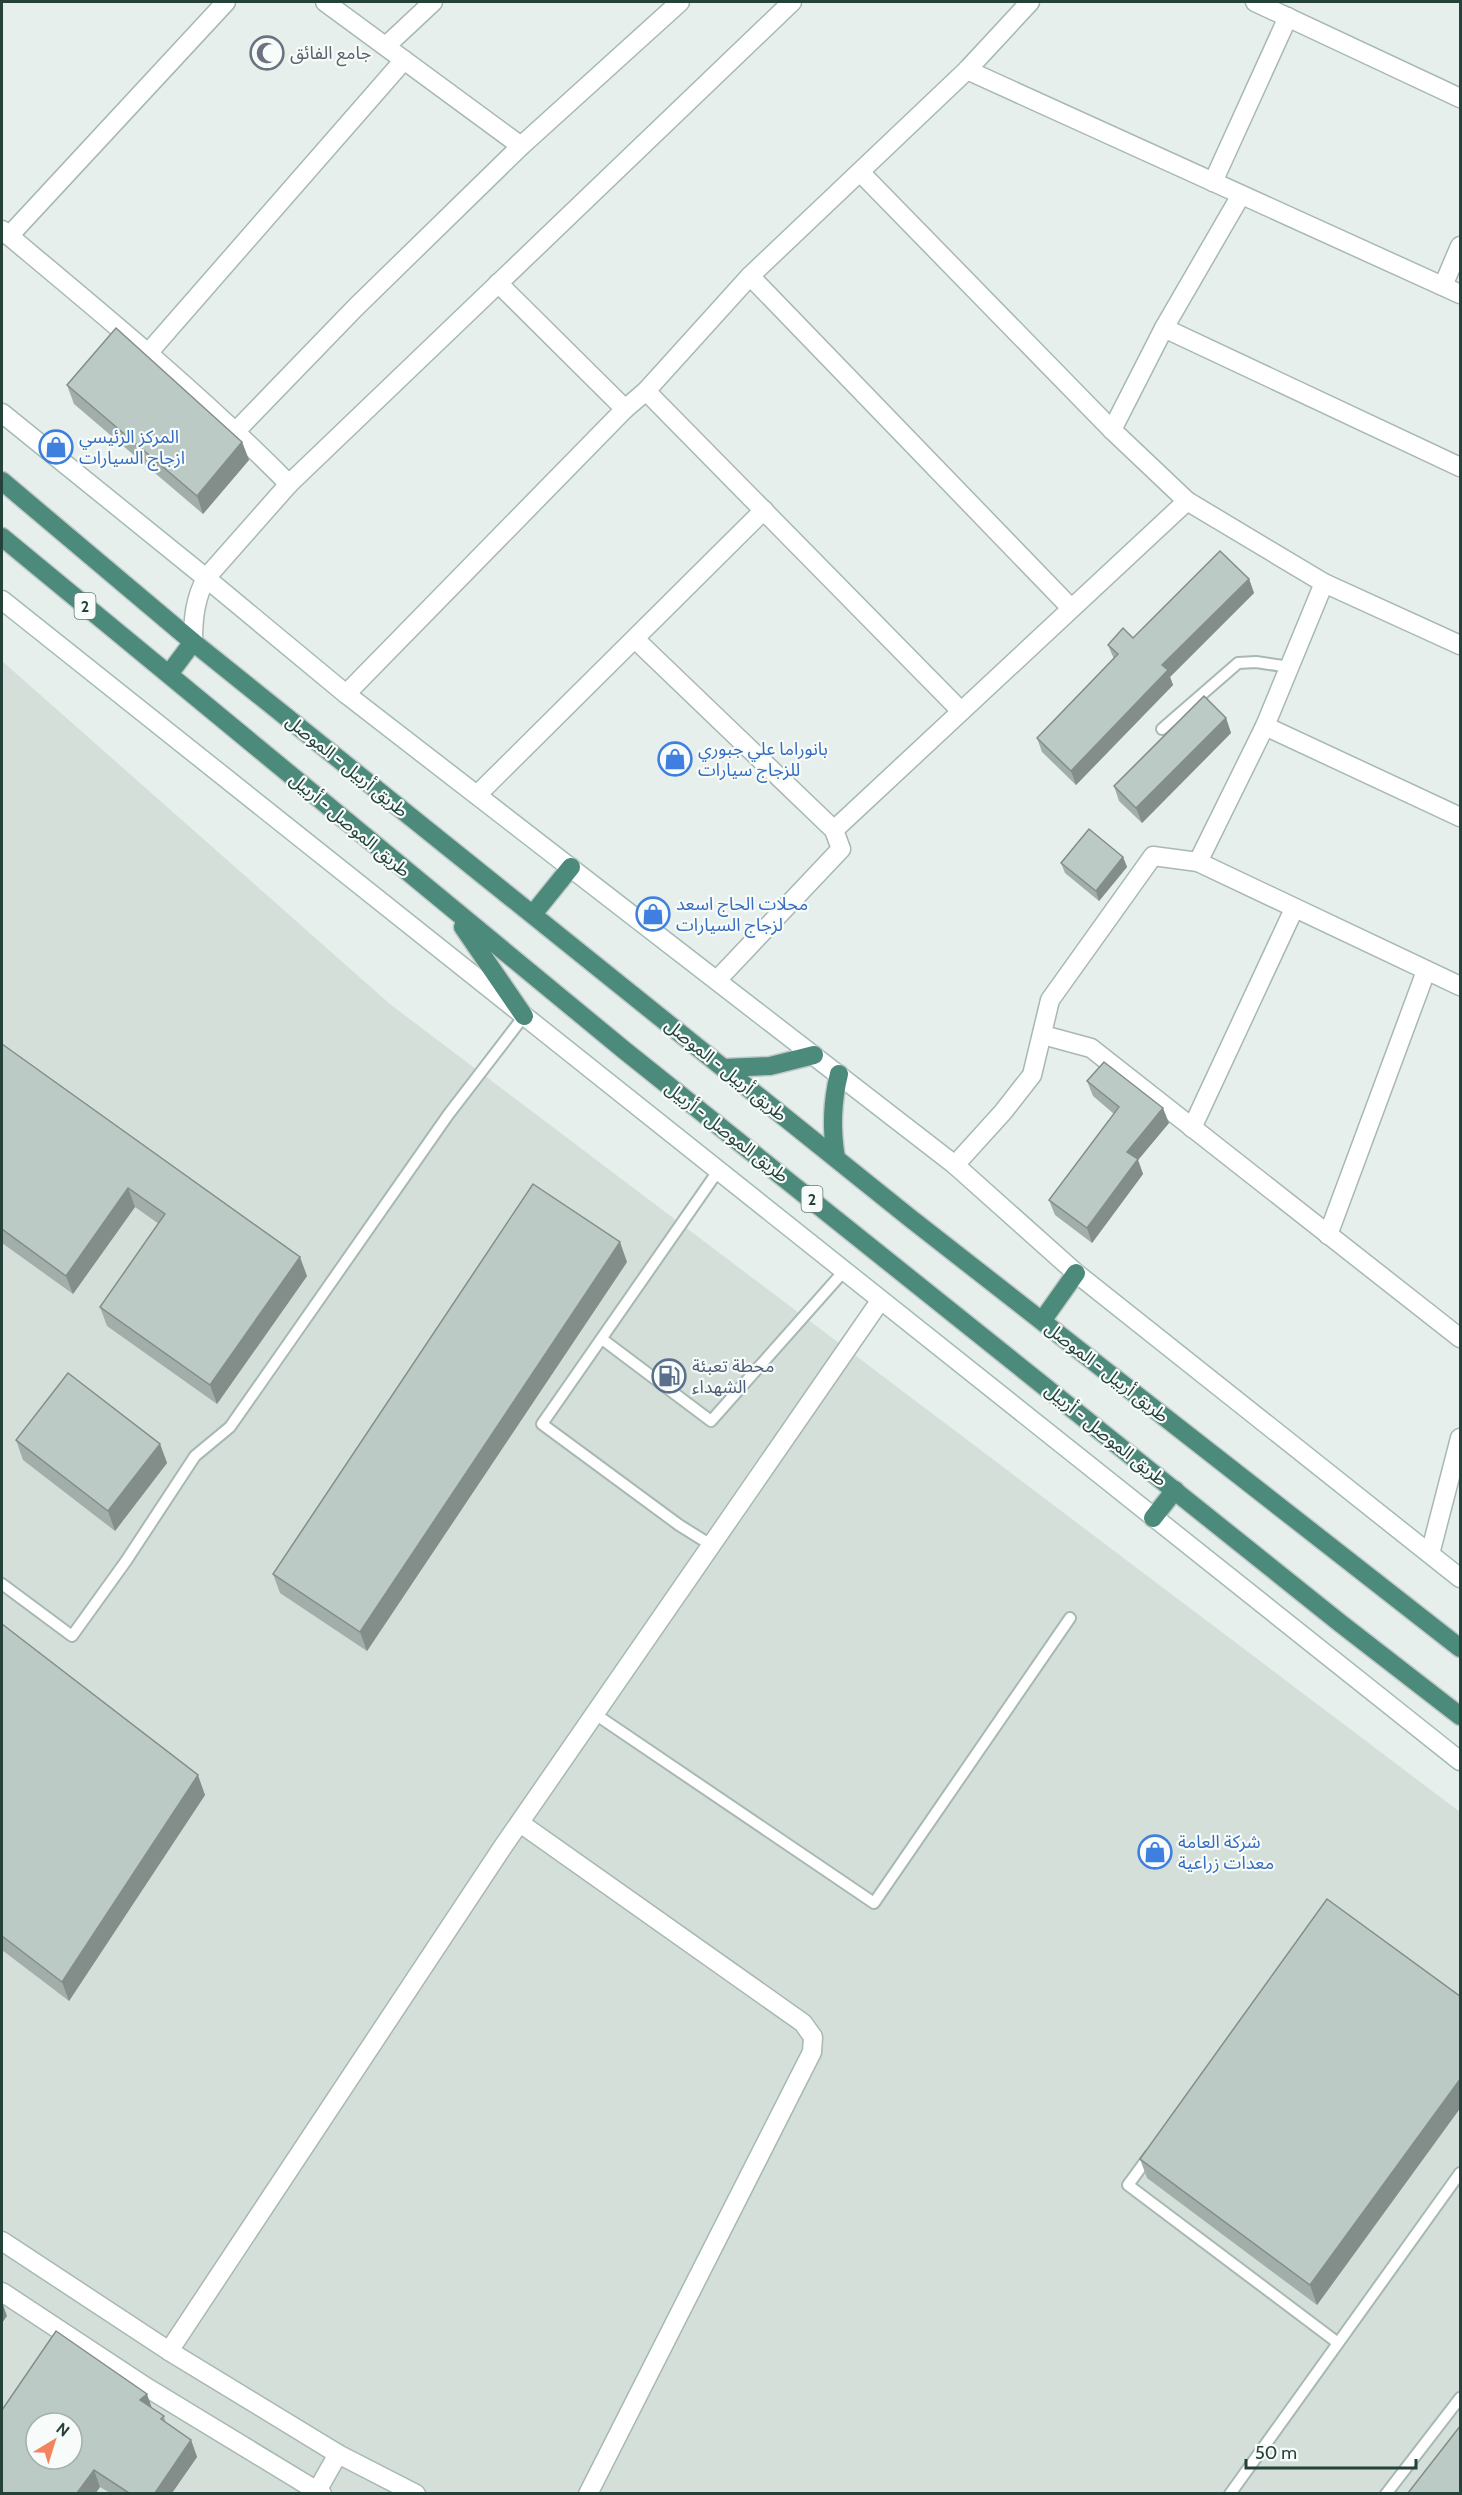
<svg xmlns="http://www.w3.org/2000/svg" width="1462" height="2495" viewBox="0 0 1462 2495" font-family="Cabin,'Noto Sans Arabic',sans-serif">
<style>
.built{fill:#d4dfda;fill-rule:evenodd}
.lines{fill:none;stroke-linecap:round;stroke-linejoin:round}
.service-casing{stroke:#a8b8b2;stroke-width:14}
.minor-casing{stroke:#a8b8b2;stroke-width:21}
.secondary-casing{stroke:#a4bbb3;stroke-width:21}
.trunk-casing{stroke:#c2cac8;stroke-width:21}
.service{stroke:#fff;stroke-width:10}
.minor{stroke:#fff;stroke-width:18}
.secondary{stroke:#fff;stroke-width:18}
.trunk{stroke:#4c8a7c;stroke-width:18}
.wall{fill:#a1aea9}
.shaded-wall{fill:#838d89}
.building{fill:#bbcac4;stroke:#838d89;stroke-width:1.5;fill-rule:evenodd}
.labels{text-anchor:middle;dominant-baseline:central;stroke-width:4.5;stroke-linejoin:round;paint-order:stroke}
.shield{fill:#f7fbf9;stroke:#637a73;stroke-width:1.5}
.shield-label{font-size:16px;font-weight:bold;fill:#24423a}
.worship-label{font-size:18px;fill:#5b616d;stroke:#f7fbf9;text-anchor:start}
.shop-label{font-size:18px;fill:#366cbe;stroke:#f7fbf9;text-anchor:start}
.street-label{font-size:18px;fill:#24423a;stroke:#f7fbf9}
.service-label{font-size:18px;fill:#4e5e75;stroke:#f7fbf9;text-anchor:start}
</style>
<rect width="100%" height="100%" fill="#e6efeb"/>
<path class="built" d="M2,661L391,1005L1460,1812V2493H2ZM36,2423H72V2459H36Z"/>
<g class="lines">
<defs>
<g id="service">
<polyline points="1162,729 1238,663 1256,662 1290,667"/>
<polyline points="602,1339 711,1421 844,1271"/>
<polyline points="711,1545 679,1525 542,1424 718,1171"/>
<polyline points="2,1584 72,1636 126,1561 195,1456 230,1427 448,1115 524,1016"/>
<polyline points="595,1714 874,1903 1070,1618"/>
<polyline points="1150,2155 1128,2185 1338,2343"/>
<polyline points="1230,2494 1460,2173"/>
<polyline points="1386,2494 1460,2398"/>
</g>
<g id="minor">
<polyline points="325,2 521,146"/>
<polyline points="1255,2 1460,98"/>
<polyline points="386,46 433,2"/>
<polyline points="967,70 1460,294"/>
<polyline points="860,172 1112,430 1187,501"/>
<polyline points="1213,182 1288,17"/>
<path d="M2,230C100,312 199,393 289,484"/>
<polyline points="9,236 226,2"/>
<polyline points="750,276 1071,608"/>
<polyline points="498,283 625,409"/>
<polyline points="1443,286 1460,246"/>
<polyline points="1164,328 1460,467"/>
<polyline points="149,352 404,60"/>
<polyline points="646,391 961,711"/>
<polyline points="1112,430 1164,328 1241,195"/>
<polyline points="236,431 356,307 521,146 680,2"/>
<polyline points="635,639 834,830"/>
<path d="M193,642C193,618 195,599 206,578L289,484L792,2"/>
<polyline points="346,694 625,409 646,391 750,276 967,70 1030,2"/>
<polyline points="1265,726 1460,817"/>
<polyline points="477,795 764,510"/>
<polyline points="1198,862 1460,986"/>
<polyline points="718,979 841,849 834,830 1187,501 1324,583 1460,645"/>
<polyline points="1043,1035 1091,1048 1460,1338"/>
<polyline points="1192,1128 1294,909"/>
<polyline points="955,1165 1003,1112 1032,1075 1050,1000 1153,856 1198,862 1265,726 1324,583"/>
<polyline points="1328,1235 1426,971"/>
<polyline points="1430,1554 1460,1438"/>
<polyline points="520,1823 803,2023 813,2037 812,2052 588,2494"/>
<polyline points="2,2241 169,2351 338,2454 416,2494"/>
<polyline points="2,2292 146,2387 322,2494"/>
<polyline points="169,2351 502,1848 880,1301"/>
<polyline points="317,2491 338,2454"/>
</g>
<g id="secondary">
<polyline points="2,413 206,578 346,694 955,1165 1076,1273 1460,1578"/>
<polyline points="2,600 1460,1761"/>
</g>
<g id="trunk">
<polyline points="2,481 193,642 910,1218 1460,1648"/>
<polyline points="2,537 624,1050 1340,1623 1460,1716"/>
<polyline points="169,674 193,642"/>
<polyline points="533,914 571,867"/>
<polyline points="463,927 524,1016"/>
<polyline points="724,1068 770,1066 814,1055"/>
<path d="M836,1158C831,1129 832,1102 839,1074"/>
<polyline points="1042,1321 1076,1273"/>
<polyline points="1153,1518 1175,1490"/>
</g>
</defs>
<use href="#service" class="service-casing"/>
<use href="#minor" class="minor-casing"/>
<use href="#secondary" class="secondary-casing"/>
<use href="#trunk" class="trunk-casing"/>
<use href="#service" class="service"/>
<use href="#minor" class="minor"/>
<use href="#secondary" class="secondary"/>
<use href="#trunk" class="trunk"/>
</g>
<g class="wall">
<polygon points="67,385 242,442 249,460 203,514 74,404"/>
<polygon points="1249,579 1254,593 1170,677 1173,685 1076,785 1042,752 1037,738 1114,659 1108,645 1133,638"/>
<polygon points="1226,718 1231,733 1142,823 1119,801 1114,786"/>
<polygon points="1123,857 1127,867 1099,901 1065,873 1061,863"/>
<polygon points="2,1044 307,1276 217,1404 107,1326 100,1307 159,1224 135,1207 73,1294 2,1243"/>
<polygon points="1087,1081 1169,1123 1138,1160 1143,1174 1092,1243 1055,1215 1049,1200 1114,1114 1093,1096"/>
<polygon points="627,1262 367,1651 280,1593 273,1574"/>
<polygon points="16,1440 160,1444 167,1463 115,1531 23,1460"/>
<polygon points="2,1624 205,1795 69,2001 2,1950"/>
<polygon points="1461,1997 1461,2107 1317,2305 1147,2178 1140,2159"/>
<polygon points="151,2408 164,2416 166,2423 191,2440 197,2457 172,2493 110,2493 100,2487 2,2493"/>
</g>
<g class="shaded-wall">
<polygon points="242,442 249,460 203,514 197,496"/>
<polygon points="1249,579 1254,593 1170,677 1173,685 1076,785 1071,771 1162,665"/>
<polygon points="1226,718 1231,733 1142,823 1136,808"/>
<polygon points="1123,857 1127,867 1099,901 1096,891"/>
<polygon points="1163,1108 1169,1123 1138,1160 1143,1174 1092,1243 1087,1228 1127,1152"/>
<polygon points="128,1188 135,1207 73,1294 66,1276"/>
<polygon points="620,1242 627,1262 367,1651 360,1632"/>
<polygon points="300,1257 307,1276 217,1404 210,1385"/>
<polygon points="160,1444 167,1463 115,1531 108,1511"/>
<polygon points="198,1775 205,1795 69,2001 62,1982"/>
<polygon points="1461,2078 1461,2107 1317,2305 1310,2285"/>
<polygon points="2,2302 7,2316 2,2323"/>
<polygon points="147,2394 153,2411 140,2400"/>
<polygon points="191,2440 197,2457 172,2493 155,2493"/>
<polygon points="94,2470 100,2487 96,2493 77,2493"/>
</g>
<g class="building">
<polygon points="116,328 242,442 197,496 67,385"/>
<polygon points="1220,551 1249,579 1162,665 1168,670 1071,771 1037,738 1118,654 1108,645 1123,628 1133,638"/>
<polygon points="1204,696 1226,718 1136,808 1114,786"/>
<polygon points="1089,829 1123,857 1096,891 1061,863"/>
<polygon points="2,1044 300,1257 210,1385 100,1307 165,1214 128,1188 66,1276 2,1229"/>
<polygon points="1104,1062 1163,1108 1127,1152 1138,1159 1087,1228 1049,1200 1119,1107 1087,1081"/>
<polygon points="533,1184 620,1242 360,1632 273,1574"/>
<polygon points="68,1373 160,1444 108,1511 16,1440"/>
<polygon points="2,1624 198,1775 62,1982 2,1936"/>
<polygon points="1327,1899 1461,1997 1461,2078 1310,2285 1140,2159"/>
<path d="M56,2331L147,2394L140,2400L164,2416L161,2419L191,2440L155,2493H129L94,2470L77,2493H2V2410ZM36,2423H72V2459H36Z"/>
<polygon points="1461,2425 1461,2493 1408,2493"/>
</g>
<defs>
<symbol id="mosque-ring" viewBox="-11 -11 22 22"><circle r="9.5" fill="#f7fbf9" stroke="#6b7280" stroke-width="1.5"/><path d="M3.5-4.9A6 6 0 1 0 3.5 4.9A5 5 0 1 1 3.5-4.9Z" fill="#6b7280"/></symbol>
<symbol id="shop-ring" viewBox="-11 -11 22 22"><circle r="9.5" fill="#f7fbf9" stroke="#3f7fe0" stroke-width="1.5"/><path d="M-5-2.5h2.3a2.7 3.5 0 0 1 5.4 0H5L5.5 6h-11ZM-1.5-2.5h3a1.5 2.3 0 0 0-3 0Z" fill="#3f7fe0"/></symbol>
<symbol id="fuel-ring" viewBox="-11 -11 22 22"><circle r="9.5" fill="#f7fbf9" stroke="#5c6f8a" stroke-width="1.5"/><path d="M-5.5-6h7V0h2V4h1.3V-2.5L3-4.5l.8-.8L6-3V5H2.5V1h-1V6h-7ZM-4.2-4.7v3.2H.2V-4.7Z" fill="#5c6f8a"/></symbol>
</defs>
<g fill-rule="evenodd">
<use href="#mosque-ring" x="248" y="34" width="38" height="38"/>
<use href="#shop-ring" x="37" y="428" width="38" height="38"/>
<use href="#shop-ring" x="656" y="740" width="38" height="38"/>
<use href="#shop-ring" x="634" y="895" width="38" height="38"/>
<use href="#fuel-ring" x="650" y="1357" width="38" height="38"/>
<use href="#shop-ring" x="1136" y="1833" width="38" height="38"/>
</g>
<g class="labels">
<g class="shield">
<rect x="74.5" y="593" width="21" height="26" rx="4.5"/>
<rect x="801.5" y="1186" width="21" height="26" rx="4.5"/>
</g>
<g class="shield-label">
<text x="85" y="606">2</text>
<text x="812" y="1199">2</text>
</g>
<g class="worship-label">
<text x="290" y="53">جامع الفائق</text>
</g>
<g class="shop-label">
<text x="79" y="437">المركز الرئيسي<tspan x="79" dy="21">ازجاج السيارات</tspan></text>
<text x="698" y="749">بانوراما علي جبوري<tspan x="698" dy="21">للزجاج سيارات</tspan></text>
<text x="676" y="904">محلات الحاج اسعد<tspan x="676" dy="21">لزجاج السيارات</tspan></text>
<text x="1178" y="1842">شركة العامة<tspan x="1178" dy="21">معدات زراعية</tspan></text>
</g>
<g class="street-label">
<text transform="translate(347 766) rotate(39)">طريق أربيل - الموصل</text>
<text transform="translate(350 825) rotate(40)">طريق الموصل - أربيل</text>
<text transform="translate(726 1070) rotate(39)">طريق أربيل - الموصل</text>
<text transform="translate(727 1132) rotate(38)">طريق الموصل - أربيل</text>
<text transform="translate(1107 1372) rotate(38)">طريق أربيل - الموصل</text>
<text transform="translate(1106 1435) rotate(39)">طريق الموصل - أربيل</text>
</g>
<g class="service-label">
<text x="692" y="1366">محطة تعبئة<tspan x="692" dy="21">الشهداء</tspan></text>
</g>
</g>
<rect width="1462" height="2495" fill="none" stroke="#24423a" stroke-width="6"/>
<g transform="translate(54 2441) rotate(38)"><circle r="28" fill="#f7fbf9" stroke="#a3b1ad" stroke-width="1.5"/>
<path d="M0-4.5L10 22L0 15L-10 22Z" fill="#f4845f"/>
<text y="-9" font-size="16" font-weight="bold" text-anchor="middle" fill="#24423a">N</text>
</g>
<path d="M1246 2459v9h170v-9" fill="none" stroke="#24423a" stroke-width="3"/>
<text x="1255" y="2459" font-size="18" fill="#24423a" stroke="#f7fbf9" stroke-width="4.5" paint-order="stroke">50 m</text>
</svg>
